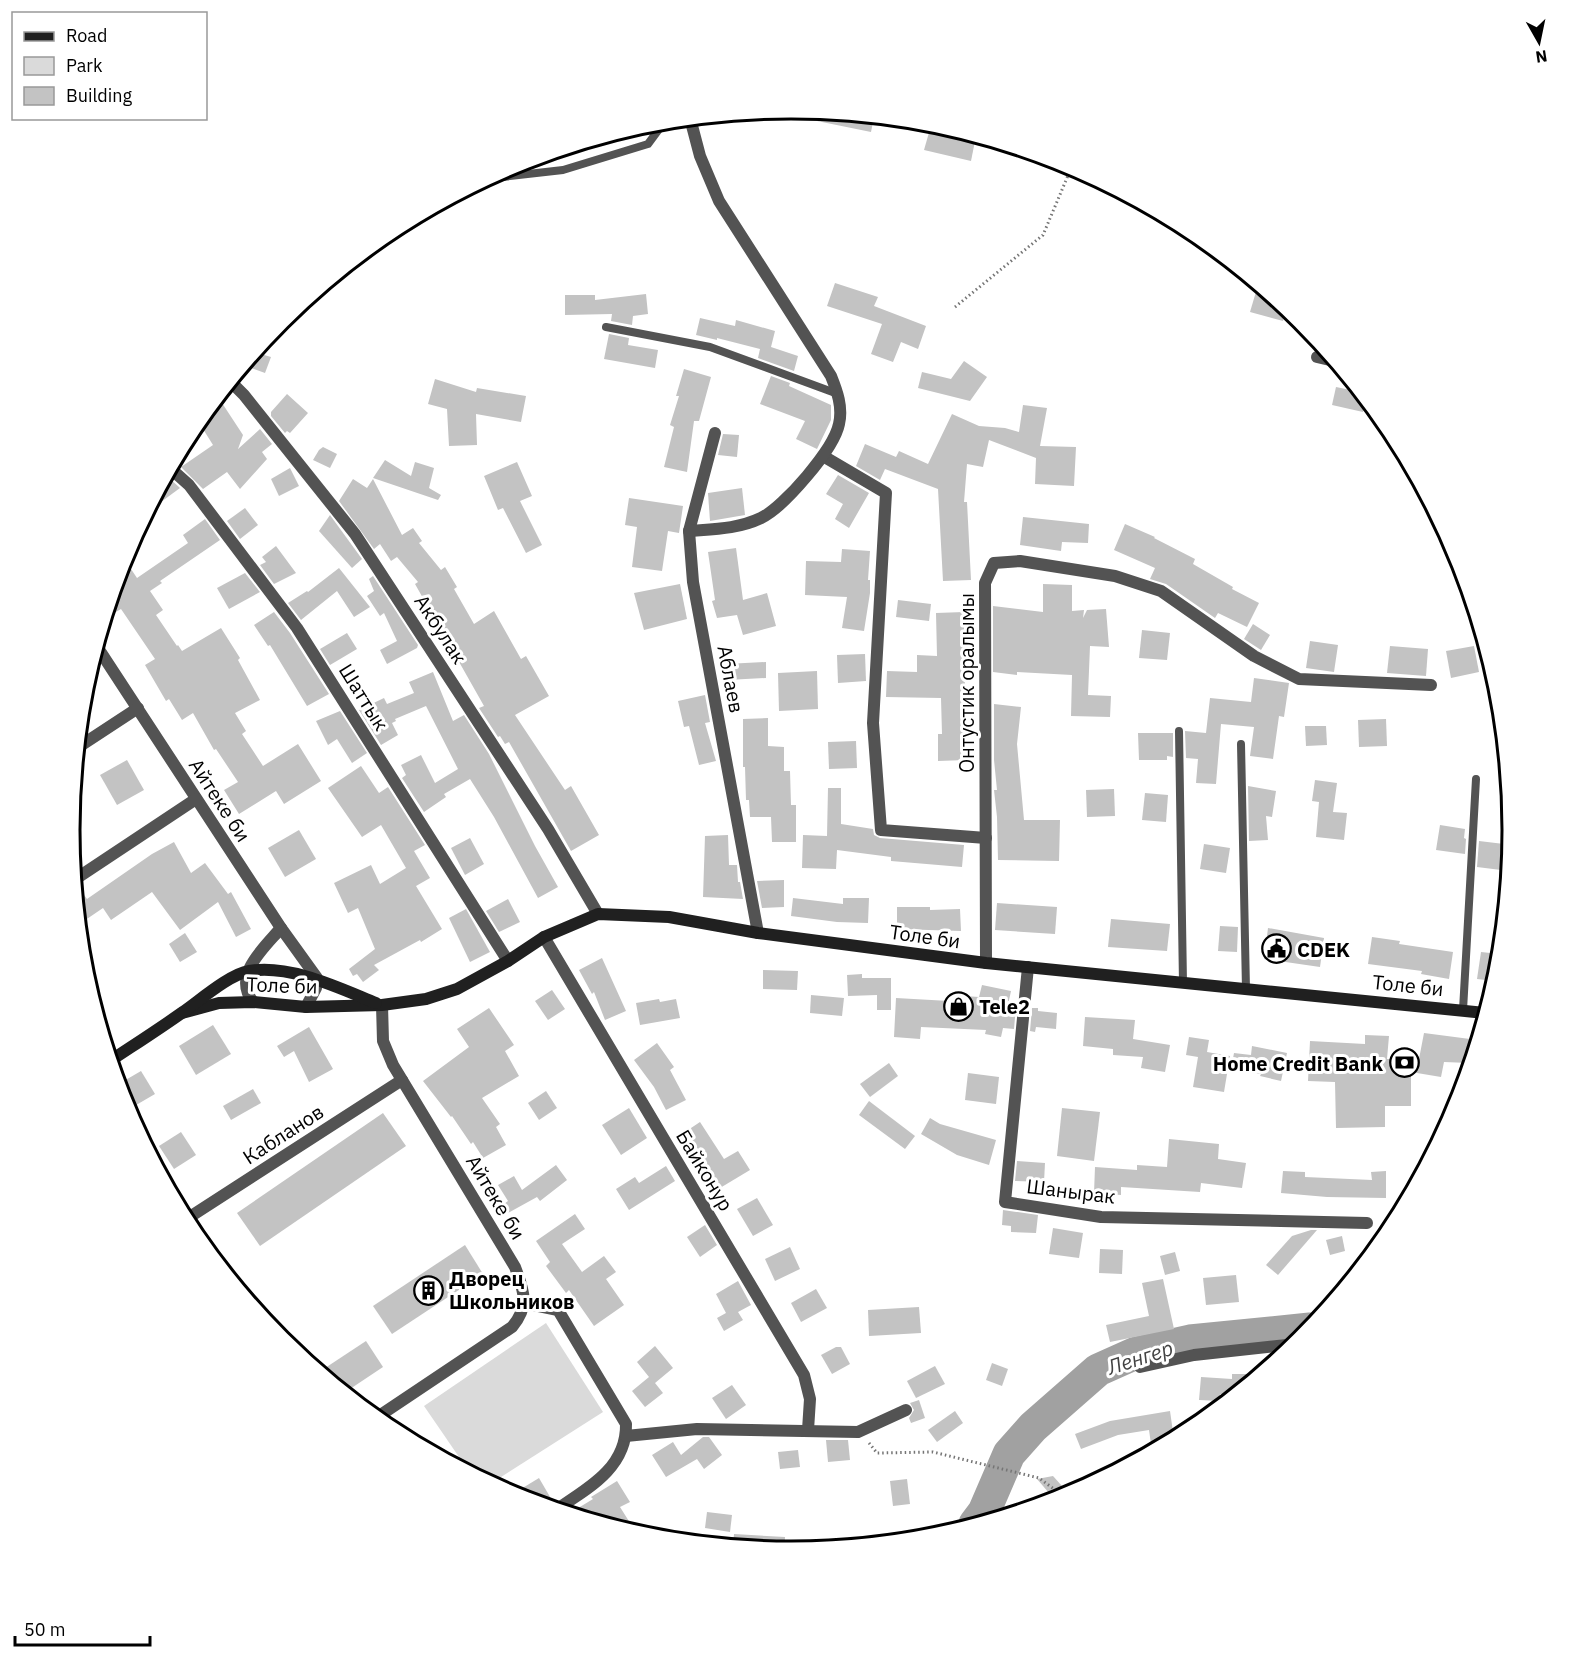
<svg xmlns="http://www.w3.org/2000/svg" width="1581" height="1660" viewBox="0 0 1581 1660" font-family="'IBM Plex Sans',sans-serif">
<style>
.green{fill:#dadada}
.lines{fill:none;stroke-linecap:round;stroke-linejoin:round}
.river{stroke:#a1a1a1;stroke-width:33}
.building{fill:#c3c3c3}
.path{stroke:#757575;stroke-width:3;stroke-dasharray:1.5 3;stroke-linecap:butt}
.service{stroke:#535353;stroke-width:8}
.minor{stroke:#535353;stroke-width:12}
.secondary{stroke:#202020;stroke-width:12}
.labels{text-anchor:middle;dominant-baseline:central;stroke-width:6;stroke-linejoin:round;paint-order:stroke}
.street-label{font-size:20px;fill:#000;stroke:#fff}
.poi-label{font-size:20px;font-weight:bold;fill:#000;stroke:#fff;text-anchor:start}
.water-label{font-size:21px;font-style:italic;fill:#424242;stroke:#fff}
.rim{fill:none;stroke:#000;stroke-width:3}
</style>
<rect width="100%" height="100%" fill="#fff"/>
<polygon class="green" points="546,1323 603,1412 490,1484 470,1473 424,1406"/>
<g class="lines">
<polyline class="river" points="975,1524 984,1512 1009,1454 1033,1427 1098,1370 1136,1353 1190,1341 1310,1329"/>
</g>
<g class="building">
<polygon points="818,111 874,117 871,132 817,121"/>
<polygon points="932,122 976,136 971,161 924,150"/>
<polygon points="835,283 878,297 874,306 926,326 918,349 901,342 893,362 871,354 882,324 827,306"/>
<polygon points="1258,285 1286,308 1283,321 1250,312"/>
<polygon points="646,294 648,314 633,316 632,325 611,321 612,314 565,315 565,295 595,295 595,300"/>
<polygon points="700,318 735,326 736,320 775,331 771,347 798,356 794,371 758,358 760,349 717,338 717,340 696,335"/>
<polygon points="609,334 629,338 628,345 658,350 655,368 604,359"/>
<polygon points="254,352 271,357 265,373 243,365"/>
<polygon points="964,361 987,377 970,401 918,388 922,372 951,379"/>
<polygon points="684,369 711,377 699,421 694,421 687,472 664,467 674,427 670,425 679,396 676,396"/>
<polygon points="771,376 790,383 789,386 831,405 831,420 817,449 796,439 805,421 760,404"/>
<polygon points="435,379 476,392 477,388 526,396 521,422 476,414 477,445 449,446 447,409 428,404"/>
<polygon points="1336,387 1360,392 1366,399 1363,412 1332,405"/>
<polygon points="287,394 308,413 290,433 287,431 285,433 271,416 271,412"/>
<polygon points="222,403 243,435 238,449 260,429 272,444 262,452 267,459 240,489 227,472 203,489 181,467 213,445 198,421"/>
<polygon points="1023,405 1047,408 1040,446 1076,447 1074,486 1035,484 1036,458 989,440 983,467 967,464 964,502 967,502 971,580 943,581 938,489 885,469 880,480 856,466 865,444 896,457 899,451 928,464 952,414 979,426 1005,428 1019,432"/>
<polygon points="723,434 739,435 737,457 718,455"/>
<polygon points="323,447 337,454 330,468 313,460 319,450"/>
<polygon points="385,460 411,476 415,462 434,468 429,488 441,495 438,500 373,478"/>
<polygon points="517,462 532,496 520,501 542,545 526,553 503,508 498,510 484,476"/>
<polygon points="290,468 299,486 279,496 271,479"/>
<polygon points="838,475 869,493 849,528 835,519 843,504 826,494"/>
<polygon points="168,477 180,488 146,513 164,480"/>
<polygon points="353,479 367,488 373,479 402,535 413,528 422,541 419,543 441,570 445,567 457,587 454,589 474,624 494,611 521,659 526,656 549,696 515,715 565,790 571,786 599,835 571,851 509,742 505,744 500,736 498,737 479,708 484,706 415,584 418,582 397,557 391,561 380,544 374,549 339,501"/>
<polygon points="742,488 745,515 710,521 708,493"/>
<polygon points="629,498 683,506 679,533 668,531 662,571 632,567 637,527 625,525"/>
<polygon points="245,508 258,525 240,539 227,521"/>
<polygon points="330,515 362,559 352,568 319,531"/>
<polygon points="1023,517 1089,524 1088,543 1062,542 1061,551 1020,545"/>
<polygon points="205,519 220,540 160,581 162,583 150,591 163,610 156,615 177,646 178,645 182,651 221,628 240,658 238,660 260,700 235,713 246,731 242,734 263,766 298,744 321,781 284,804 276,791 239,814 224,790 238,782 216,749 214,750 193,713 182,720 169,699 166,701 145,665 155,659 121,609 104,619 123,557 137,578 188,543 183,535"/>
<polygon points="1125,524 1155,537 1154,538 1195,559 1193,564 1233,587 1232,589 1259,603 1247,627 1218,613 1215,618 1166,584 1150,579 1155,568 1114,550"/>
<polygon points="276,546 296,573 274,584 260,565 266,562 262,557"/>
<polygon points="736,548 743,600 767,593 776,626 743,635 737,615 717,618 712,601 715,600 708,552"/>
<polygon points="842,549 870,551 868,580 870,580 870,593 864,631 842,628 847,597 805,595 806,561 841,562"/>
<polygon points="339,568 370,607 354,617 337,591 301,620 288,603 307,591 308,592"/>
<polygon points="245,573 260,592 229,609 217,588"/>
<polygon points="373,576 418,645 417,648 387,664 380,650 397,641 384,613 380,616 367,596 374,591 369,579"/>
<polygon points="680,584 687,619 644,630 634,593"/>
<polygon points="1043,584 1072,585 1072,611 1084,610 1083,618 1087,610 1106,609 1109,647 1090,646 1088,695 1111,696 1110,717 1071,716 1072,675 1017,672 1017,675 993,672 993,606 1043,612"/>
<polygon points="898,600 931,604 929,621 896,617"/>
<polygon points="274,612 290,633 329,694 307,706 270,645 268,646 254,625"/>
<polygon points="964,612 966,760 938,761 938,734 942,734 941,698 886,697 887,671 917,672 917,655 937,656 936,613"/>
<polygon points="1253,624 1270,635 1261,650 1244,639"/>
<polygon points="1142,630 1170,633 1167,660 1139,658"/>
<polygon points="347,633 357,649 330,665 320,649"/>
<polygon points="1310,641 1338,645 1334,672 1306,668"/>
<polygon points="1390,646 1428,649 1426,676 1387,673"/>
<polygon points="1474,646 1479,672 1451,678 1446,651"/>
<polygon points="865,654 866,681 838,683 837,655"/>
<polygon points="766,662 766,678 727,680 726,664"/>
<polygon points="817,671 818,709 779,711 778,673"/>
<polygon points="433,672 453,721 464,715 489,754 535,846 558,887 538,898 494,817 470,779 444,794 446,797 424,812 402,778 406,775 401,765 421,755 435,783 458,769 426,706 395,719 396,721 392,723 398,735 381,745 359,710 384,698 387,704 414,693 409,682"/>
<polygon points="1254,678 1289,683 1284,717 1279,716 1273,759 1250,756 1254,727 1221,724 1216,784 1196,783 1198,759 1186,758 1185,731 1206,733 1210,698 1251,702"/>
<polygon points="705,695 710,722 705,723 716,761 699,765 689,726 684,727 678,701"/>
<polygon points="994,704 1021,707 1017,744 1024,820 1060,820 1059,861 998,860 997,817 994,790 997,790 994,760"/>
<polygon points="340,711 367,753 352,763 337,739 328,745 316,721"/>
<polygon points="768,718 768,746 784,747 784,771 790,771 791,805 796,805 796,842 772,842 771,817 750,817 749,800 746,800 745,767 743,767 743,719"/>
<polygon points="1386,719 1387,746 1359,747 1358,720"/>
<polygon points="1305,726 1326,726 1327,745 1306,746"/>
<polygon points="1138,733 1173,733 1173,757 1167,756 1167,760 1139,760"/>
<polygon points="856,741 857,768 829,769 828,742"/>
<polygon points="127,760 144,790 117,805 100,775"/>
<polygon points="361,766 379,793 388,787 425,845 414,851 430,878 416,886 442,929 421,942 420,940 374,965 379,970 363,982 357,974 353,976 349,969 375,949 358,908 348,913 334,883 371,865 380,884 406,868 381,825 362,837 328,788"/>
<polygon points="1315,780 1337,783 1333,812 1347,813 1344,840 1316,837 1319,802 1312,801"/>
<polygon points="1248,786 1276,791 1272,817 1266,816 1268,840 1249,841"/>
<polygon points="828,788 841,788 841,824 873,829 874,835 880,838 964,845 962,867 891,861 891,857 837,850 836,869 802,868 803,835 827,836"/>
<polygon points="1114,789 1115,816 1087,817 1086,790"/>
<polygon points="1145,793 1168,795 1166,822 1142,820"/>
<polygon points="1440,825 1465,829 1464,838 1466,839 1465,854 1436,850"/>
<polygon points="299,830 316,859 285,877 268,848"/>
<polygon points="728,835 729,865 737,865 738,882 740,882 743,899 703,897 705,836"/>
<polygon points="470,838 484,864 465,875 451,848"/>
<polygon points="1479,841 1504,844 1501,870 1477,867"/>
<polygon points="174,842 191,873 205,863 228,894 231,892 251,929 236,937 218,902 180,930 152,892 111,920 103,908 78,925 75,888 78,887 87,899 152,854"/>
<polygon points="1204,844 1230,848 1226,873 1200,869"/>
<polygon points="784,880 784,907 762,908 757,881"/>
<polygon points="793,898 843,904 843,898 869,898 868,923 837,922 791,916"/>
<polygon points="508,899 520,922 499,932 486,911"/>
<polygon points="997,903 1057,907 1055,934 995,930"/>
<polygon points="897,907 930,907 930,910 960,909 961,931 897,929"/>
<polygon points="466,909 490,952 470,962 449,918"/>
<polygon points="1111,919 1170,924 1167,951 1108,947"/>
<polygon points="1220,926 1238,927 1237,952 1218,951"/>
<polygon points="1268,928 1324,938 1320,967 1264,959"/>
<polygon points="185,933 197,952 180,962 169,944"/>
<polygon points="1372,937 1400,941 1399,944 1453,952 1449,979 1421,974 1422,971 1368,964"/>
<polygon points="1481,952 1500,954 1495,981 1477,979"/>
<polygon points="602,958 626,1011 605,1020 594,992 592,994 579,970"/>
<polygon points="763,970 798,971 797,990 763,989"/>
<polygon points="862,974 862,978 891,978 891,1010 877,1010 877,995 848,996 847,975"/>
<polygon points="982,985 1011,991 1008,1005 1016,1006 1014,1029 1003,1028 1001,1037 985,1034 986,1030 921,1027 920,1039 894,1037 896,998 949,1001 949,995 979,997"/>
<polygon points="552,990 565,1009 548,1020 535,1001"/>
<polygon points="811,995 844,998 842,1016 810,1013"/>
<polygon points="659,999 660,1002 676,999 680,1018 640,1025 636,1003"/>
<polygon points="489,1008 514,1045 505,1051 519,1076 482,1098 500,1124 496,1127 506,1145 483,1158 473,1142 471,1144 452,1116 451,1117 423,1081 469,1047 457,1029"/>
<polygon points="1032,1008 1038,1008 1038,1011 1057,1013 1056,1029 1036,1027 1035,1032 1030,1031"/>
<polygon points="1085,1017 1135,1020 1133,1039 1170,1045 1165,1072 1141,1068 1143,1057 1113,1055 1113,1049 1083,1046"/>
<polygon points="213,1025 231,1054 196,1075 179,1046"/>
<polygon points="309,1027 333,1069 309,1082 294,1051 284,1057 277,1046"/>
<polygon points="1424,1033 1470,1039 1469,1063 1444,1062 1441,1077 1411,1072 1411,1106 1385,1106 1385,1127 1336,1128 1335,1082 1308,1081 1310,1041 1365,1044 1365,1035 1389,1036 1387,1059 1419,1059"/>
<polygon points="1189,1037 1209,1040 1207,1052 1230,1056 1224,1092 1193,1087 1198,1057 1186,1055"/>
<polygon points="657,1043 674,1067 670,1070 686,1100 666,1110 654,1087 634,1060"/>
<polygon points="1252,1046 1287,1053 1281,1081 1260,1076 1261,1074 1231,1069 1234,1053 1251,1055"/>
<polygon points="889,1063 898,1076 870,1097 860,1084"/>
<polygon points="141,1071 155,1094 131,1108 117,1085"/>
<polygon points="968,1073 999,1077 996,1104 965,1100"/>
<polygon points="253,1089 261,1103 231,1120 223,1106"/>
<polygon points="546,1091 557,1108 539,1120 528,1103"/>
<polygon points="869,1101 915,1136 905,1149 859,1115"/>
<polygon points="629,1108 647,1138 621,1155 602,1125"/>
<polygon points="1062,1108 1100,1112 1094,1161 1057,1156"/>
<polygon points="383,1113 406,1146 260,1246 237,1213"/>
<polygon points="930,1118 940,1124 996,1140 989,1165 957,1155 921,1134"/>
<polygon points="700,1122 724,1159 738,1151 750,1170 720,1188 685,1132"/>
<polygon points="181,1132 196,1155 174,1169 159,1146"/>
<polygon points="1169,1139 1219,1144 1218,1159 1246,1163 1242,1188 1201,1183 1200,1192 1121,1187 1121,1195 1094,1193 1095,1167 1137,1170 1137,1165 1167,1167"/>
<polygon points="1017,1161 1045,1163 1044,1182 1015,1181"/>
<polygon points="556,1165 567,1180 540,1201 537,1197 506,1214 501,1206 508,1201 498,1185 514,1176 522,1190"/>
<polygon points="666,1166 675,1181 629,1210 616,1189 635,1177 639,1183"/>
<polygon points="1283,1171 1305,1172 1305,1177 1372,1180 1371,1172 1386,1171 1386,1198 1327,1197 1281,1193"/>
<polygon points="757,1198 773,1225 753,1236 737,1209"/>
<polygon points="1003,1210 1038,1215 1036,1233 1011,1232 1011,1226 1002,1225"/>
<polygon points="575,1214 585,1229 562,1244 582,1272 604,1256 616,1272 606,1279 624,1305 594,1326 569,1290 566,1293 546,1266 550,1262 536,1241"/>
<polygon points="705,1225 717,1245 700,1257 687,1237"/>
<polygon points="1053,1228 1083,1233 1079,1258 1049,1254"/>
<polygon points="1311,1230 1317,1230 1278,1275 1266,1265 1292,1236"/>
<polygon points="1342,1236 1345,1251 1330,1255 1326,1240"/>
<polygon points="465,1245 483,1274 392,1334 373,1306"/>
<polygon points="790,1247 800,1269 775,1281 765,1259"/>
<polygon points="1100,1249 1123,1250 1122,1274 1099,1273"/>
<polygon points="1175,1252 1180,1271 1165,1275 1160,1256"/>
<polygon points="1236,1275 1239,1302 1206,1305 1203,1278"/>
<polygon points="1163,1279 1174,1329 1110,1342 1106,1325 1149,1316 1142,1283"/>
<polygon points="738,1281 751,1305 738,1312 743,1320 724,1331 717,1318 726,1313 716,1294"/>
<polygon points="816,1289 827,1308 801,1322 791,1303"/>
<polygon points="919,1307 921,1333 869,1336 868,1310"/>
<polygon points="366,1341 383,1367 344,1393 319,1372"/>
<polygon points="655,1346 673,1368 655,1383 663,1393 645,1407 632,1391 649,1377 637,1362"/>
<polygon points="836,1347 841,1347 850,1364 832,1374 821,1355"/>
<polygon points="992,1363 1008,1369 1002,1386 986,1380"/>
<polygon points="935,1366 945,1384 916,1398 907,1381"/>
<polygon points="1232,1374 1260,1374 1232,1397 1232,1394 1220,1394 1219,1401 1199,1400 1201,1377 1232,1379"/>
<polygon points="732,1385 746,1405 726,1419 712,1398"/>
<polygon points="919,1400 925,1418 911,1423 909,1418 914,1410 910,1403"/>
<polygon points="955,1411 963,1423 937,1442 928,1430"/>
<polygon points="1170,1411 1174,1439 1152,1451 1149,1430 1118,1435 1081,1449 1075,1434 1110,1421"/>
<polygon points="703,1437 709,1437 722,1455 704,1469 697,1459 666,1477 652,1455 673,1442 681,1455"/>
<polygon points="826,1440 848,1440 850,1460 828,1462"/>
<polygon points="798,1450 800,1467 780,1469 778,1452"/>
<polygon points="1053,1476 1070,1495 1055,1500 1037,1479"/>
<polygon points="539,1478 553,1502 549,1507 511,1495"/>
<polygon points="907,1479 910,1504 893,1506 890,1481"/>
<polygon points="617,1481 630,1502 620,1507 637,1534 570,1513 593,1499 591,1497"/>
<polygon points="707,1512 732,1515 730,1532 705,1528"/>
<polygon points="734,1534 785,1537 784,1551 733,1546"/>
</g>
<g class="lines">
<g class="path">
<polyline points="955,307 1043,235 1072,166"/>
<polyline points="869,1443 877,1453 933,1452 1039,1478 1058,1492 1060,1499"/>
</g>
<g class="service">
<polyline points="485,179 563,170 648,144 665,121"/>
<polyline points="606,327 710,347 838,394"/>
<polyline points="1179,731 1183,983"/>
<polyline points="1241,744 1246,989"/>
<polyline points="1463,1010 1476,779"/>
</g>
<g class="minor">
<polyline points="1317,357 1334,361"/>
<polyline points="230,381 244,395 355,534 548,829 598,914"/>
<polyline points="715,433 689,531 693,582 758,933"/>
<polyline points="823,456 886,493 873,723 881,830 986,838"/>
<polyline points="170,468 189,485 297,628 508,961"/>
<path d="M689,531C714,529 738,529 761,518C784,507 834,449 839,424C843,407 837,391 831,376L719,201L700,156L690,118"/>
<polyline points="96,645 281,928 317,978 316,988 306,1007"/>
<polyline points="77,748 138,708"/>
<polyline points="74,880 196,799"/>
<polyline points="544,937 804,1375 810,1399 808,1430"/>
<polyline points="986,963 985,583 994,563 1020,561 1115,576 1161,591 1254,656 1299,679 1431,685"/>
<polyline points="1028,967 1005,1202 1101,1217 1367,1223"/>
<path d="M253,1002C232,975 264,948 281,928"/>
<polyline points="185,1220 402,1080"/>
<path d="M524,1303L558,1310L626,1424C627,1467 589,1488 557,1509"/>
<polyline points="1140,1367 1194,1355 1296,1344"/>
<path d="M376,1418L512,1327C530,1306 524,1291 515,1267L393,1065L383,1041L382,1005"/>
<polyline points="626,1436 697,1429 858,1432 906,1410"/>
</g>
<g class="secondary">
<polyline points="182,1013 219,1003 253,1002 306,1007 382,1005 426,999 457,989 508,961 544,937 598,914 669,917 758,933 986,963 1485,1013"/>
<path d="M110,1061C134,1045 159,1029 183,1012C199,1001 230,974 249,971C290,964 339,988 376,1003"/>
</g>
</g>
<defs>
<symbol id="civic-ring" viewBox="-11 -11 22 22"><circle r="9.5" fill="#fff" stroke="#000" stroke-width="1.5"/><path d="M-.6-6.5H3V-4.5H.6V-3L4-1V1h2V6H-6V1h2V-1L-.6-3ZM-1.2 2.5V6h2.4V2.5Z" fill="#000"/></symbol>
<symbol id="shop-ring" viewBox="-11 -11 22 22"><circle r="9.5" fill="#fff" stroke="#000" stroke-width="1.5"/><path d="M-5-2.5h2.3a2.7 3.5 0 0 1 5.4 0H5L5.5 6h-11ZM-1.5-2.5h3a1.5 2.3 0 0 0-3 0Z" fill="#000"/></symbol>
<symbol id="bank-ring" viewBox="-11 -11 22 22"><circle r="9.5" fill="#fff" stroke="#000" stroke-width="1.5"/><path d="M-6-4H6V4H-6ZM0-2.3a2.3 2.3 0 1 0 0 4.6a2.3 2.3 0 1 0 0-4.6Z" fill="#000"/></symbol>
<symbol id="building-ring" viewBox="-11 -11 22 22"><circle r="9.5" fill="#fff" stroke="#000" stroke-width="1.5"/><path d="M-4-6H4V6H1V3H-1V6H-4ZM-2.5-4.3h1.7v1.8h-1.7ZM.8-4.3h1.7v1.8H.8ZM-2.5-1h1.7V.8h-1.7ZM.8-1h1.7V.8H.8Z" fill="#000"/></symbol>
</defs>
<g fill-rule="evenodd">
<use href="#civic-ring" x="1260" y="932" width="33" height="33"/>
<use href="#shop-ring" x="942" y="990" width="33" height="33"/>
<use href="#bank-ring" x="1388" y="1046" width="33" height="33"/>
<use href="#building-ring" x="412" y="1274" width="33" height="33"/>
</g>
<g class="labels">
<g class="street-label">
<text transform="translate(441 629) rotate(57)">Акбулак</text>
<text transform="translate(731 679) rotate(79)">Аблаев</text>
<text transform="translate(966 683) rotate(-90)">Онтустик оралымы</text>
<text transform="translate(364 697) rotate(58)">Шаттык</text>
<text transform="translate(220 800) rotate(57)">Айтеке би</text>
<text transform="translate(925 936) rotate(8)">Толе би</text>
<text transform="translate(282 985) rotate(2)">Толе би</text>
<text transform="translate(1408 985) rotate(6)">Толе би</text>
<text transform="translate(283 1134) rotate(-33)">Кабланов</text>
<text transform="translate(705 1170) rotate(59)">Байконур</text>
<text transform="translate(1071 1191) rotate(7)">Шанырак</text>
<text transform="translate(496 1197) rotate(59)">Айтеке би</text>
</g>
<g class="poi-label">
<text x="1297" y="949">CDEK</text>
<text x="979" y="1006">Tele2</text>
<text x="1383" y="1063" text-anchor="end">Home Credit Bank</text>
<text x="449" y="1278">Дворец<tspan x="449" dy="23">Школьников</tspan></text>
</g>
<g class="water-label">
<text transform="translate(1140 1357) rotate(-18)">Ленгер</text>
</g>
</g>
<path d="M0 0H1581V1660H0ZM80 830a711 711 0 1 1 1422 0a711 711 0 1 1-1422 0Z" fill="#fff" fill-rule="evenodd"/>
<path class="rim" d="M80 830a711 711 0 1 1 1422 0a711 711 0 1 1-1422 0Z"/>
<rect x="12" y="12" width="195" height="108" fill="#ffffff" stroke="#999999" stroke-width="1.5"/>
<rect x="24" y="32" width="30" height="9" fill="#202020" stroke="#999999" stroke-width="1.5"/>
<text x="66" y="42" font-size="18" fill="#000000">Road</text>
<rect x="24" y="57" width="30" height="18" fill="#dadada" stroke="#999999" stroke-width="1.5"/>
<text x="66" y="72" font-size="18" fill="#000000">Park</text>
<rect x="24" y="87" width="30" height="18" fill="#c3c3c3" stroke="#999999" stroke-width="1.5"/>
<text x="66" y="102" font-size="18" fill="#000000">Building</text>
<g transform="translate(1539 42) rotate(171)" stroke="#ffffff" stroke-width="4.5" paint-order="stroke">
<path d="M0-4.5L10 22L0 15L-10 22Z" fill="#000000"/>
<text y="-9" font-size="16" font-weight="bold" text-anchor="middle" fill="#000000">N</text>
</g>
<path d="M15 1636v9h135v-9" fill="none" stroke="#000000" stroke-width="3"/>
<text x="24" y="1636" font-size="18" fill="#000000" stroke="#ffffff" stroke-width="4.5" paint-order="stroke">50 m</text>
</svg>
